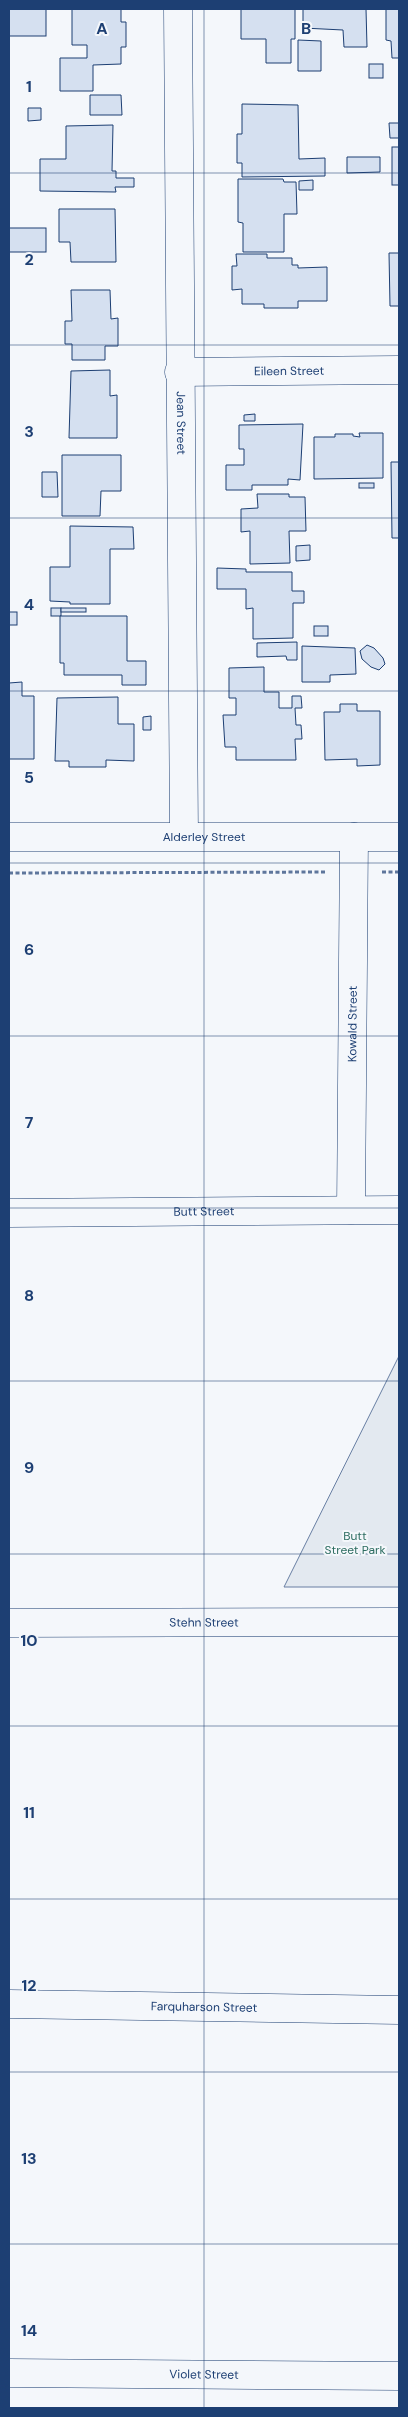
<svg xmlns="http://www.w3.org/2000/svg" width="408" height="2417" viewBox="0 0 408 2417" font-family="'DM Sans',sans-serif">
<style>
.green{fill:#e3e9f0;stroke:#687fa3}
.building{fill:#d5e0f0;stroke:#1d3f73}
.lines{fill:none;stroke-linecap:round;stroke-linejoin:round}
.minor-casing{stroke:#1d3f73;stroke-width:29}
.path{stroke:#5e769c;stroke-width:3;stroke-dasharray:4 2.5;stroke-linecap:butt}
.minor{stroke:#f4f7fb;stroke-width:28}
.grid{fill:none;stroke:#1d3f73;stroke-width:1;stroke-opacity:0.55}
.labels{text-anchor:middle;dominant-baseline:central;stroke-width:4;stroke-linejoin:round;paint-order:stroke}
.street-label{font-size:12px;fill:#1d3f73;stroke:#f4f7fb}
.park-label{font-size:12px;fill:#2c6c60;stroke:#f4f7fb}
.grid-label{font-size:16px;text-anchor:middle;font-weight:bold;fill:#1d3f73;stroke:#f4f7fb;stroke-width:4;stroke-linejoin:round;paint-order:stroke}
</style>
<rect width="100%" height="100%" fill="#f4f7fb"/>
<polygon class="green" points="399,1356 399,1587 284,1587"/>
<g class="building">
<rect x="9" y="9" width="37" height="27"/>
<polygon points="72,9 121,9 121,22 126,22 126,47 121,47 121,64 93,65 93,91 60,91 60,58 87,58 87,45 72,45"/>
<polygon points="241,9 295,9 295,39 291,39 291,63 266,63 266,39 241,39"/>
<polygon points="303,9 366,9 367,47 344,47 343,30 303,28"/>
<polygon points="386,9 399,9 399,58 392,58 391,41 386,40"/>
<polygon points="298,40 321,41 321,71 298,71"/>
<rect x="369" y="64" width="14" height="14"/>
<polygon points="90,95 121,95 122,115 90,115"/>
<polygon points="242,104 298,105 299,159 325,158 325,176 242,177 242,163 237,163 237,134 242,134"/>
<polygon points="28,108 41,108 41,120 28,121"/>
<polygon points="389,123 399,123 399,138 390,138"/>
<polygon points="113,125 112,171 116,171 116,178 134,178 134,187 115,187 116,192 40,191 40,159 66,159 66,126"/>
<rect x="392" y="147" width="7" height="38"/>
<polygon points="347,157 380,157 380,172 347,173"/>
<polygon points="238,179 283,179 284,182 296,182 297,214 284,214 284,252 243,252 243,223 238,222"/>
<polygon points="313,180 313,190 299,190 299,181"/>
<polygon points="59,209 115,209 116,262 71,262 70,242 59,242"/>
<rect x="9" y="228" width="37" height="24"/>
<polygon points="389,253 399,253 399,306 390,306"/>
<polygon points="236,254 267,254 267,258 292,258 292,265 298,265 298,268 327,267 327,301 298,301 298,308 264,308 264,304 242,304 242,289 232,290 232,266 237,266"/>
<polygon points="71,290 110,290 111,319 118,318 118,346 105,346 105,360 72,360 72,344 65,344 65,321 72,321"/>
<polygon points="110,370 110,396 117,395 117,438 69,438 71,371"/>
<polygon points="255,414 255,421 244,421 244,415"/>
<polygon points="303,424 300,480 288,479 288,485 252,485 252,490 226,490 226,465 244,465 244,449 239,449 239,425"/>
<polygon points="359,433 383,433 383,478 314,479 314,437 335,437 335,434 353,434 353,436 360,437"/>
<polygon points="62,455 121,455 121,491 101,491 100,516 62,516"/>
<polygon points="391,462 399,462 399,538 392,538"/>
<polygon points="42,472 57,472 58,497 42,497"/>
<rect x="359" y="483" width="15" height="5"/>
<polygon points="257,494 289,494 289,497 305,497 306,531 289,531 290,563 250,564 250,531 241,532 241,509 258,508"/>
<polygon points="70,526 133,527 134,549 110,549 110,604 70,604 70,602 50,601 50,567 70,567"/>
<polygon points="310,545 310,560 296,561 296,546"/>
<polygon points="217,568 246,569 246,572 292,572 292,591 304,591 304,603 293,603 293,638 253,639 253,608 246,609 246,589 217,589"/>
<rect x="51" y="608" width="10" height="8"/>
<rect x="61" y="608" width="25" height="4"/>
<rect x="9" y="612" width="8" height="13"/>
<polygon points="60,616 127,616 127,661 146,661 146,685 122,685 122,675 64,675 64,663 60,663"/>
<rect x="314" y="626" width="14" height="10"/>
<polygon points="297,642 297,660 287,660 286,656 257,657 257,643"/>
<polygon points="367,645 374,648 383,658 385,664 379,670 371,667 362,659 360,651"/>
<polygon points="302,646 355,648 356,674 330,675 330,682 302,682"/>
<polygon points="264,667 264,692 279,692 279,708 292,708 292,696 301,696 302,708 295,708 296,725 301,725 302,739 295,739 296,760 236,760 236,747 225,747 223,715 236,715 236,698 229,698 229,668"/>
<polygon points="22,682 22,696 34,696 34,759 9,759 9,683"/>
<polygon points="118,697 118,724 134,724 134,761 106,760 106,767 69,767 69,761 55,761 57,698"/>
<polygon points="340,704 357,704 357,711 380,711 380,765 357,766 357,759 325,760 324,712 340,712"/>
<polygon points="151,716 151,730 143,730 143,717"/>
</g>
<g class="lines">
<defs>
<g id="minor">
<path id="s1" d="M178,9L184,836"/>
<path id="s2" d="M179,372L399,370"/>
<path id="s3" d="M9,837H399"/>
<path id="s4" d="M351,1210L354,837"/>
<path id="s5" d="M9,1213L399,1210"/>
<path id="s6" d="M9,1623L399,1622"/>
<path id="s7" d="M9,2004L399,2010"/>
<path id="s8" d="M9,2373L399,2376"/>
</g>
</defs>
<use href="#minor" class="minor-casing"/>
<g class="path">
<polyline points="382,872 399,872"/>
<polyline points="9,873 326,872"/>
</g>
<use href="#minor" class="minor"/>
</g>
<path class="grid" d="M204,9V2408M9,173H399M9,345H399M9,518H399M9,691H399M9,863H399M9,1036H399M9,1208H399M9,1381H399M9,1554H399M9,1726H399M9,1899H399M9,2072H399M9,2244H399"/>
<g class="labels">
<g class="street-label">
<text stroke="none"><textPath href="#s2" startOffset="110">Eileen Street</textPath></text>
<text stroke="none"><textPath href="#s1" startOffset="414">Jean Street</textPath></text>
<text stroke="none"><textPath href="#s3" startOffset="195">Alderley Street</textPath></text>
<text stroke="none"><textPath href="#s4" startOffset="186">Kowald Street</textPath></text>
<text stroke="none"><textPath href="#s5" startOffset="195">Butt Street</textPath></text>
<text stroke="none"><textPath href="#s6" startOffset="195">Stehn Street</textPath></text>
<text stroke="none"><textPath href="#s7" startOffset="195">Farquharson Street</textPath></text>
<text stroke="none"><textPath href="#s8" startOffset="195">Violet Street</textPath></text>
</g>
<g class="park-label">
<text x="355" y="1536">Butt<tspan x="355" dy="14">Street Park</tspan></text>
</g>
</g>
<g class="grid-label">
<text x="102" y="34">A</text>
<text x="306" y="34">B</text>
<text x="29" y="92">1</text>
<text x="29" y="265">2</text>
<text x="29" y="437">3</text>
<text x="29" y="610">4</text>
<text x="29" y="783">5</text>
<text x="29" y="955">6</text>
<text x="29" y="1128">7</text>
<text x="29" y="1301">8</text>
<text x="29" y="1473">9</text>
<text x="29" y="1646">10</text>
<text x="29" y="1818">11</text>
<text x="29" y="1991">12</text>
<text x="29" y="2164">13</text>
<text x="29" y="2336">14</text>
</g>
<rect width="408" height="2417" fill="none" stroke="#1d3f73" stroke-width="20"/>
</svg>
